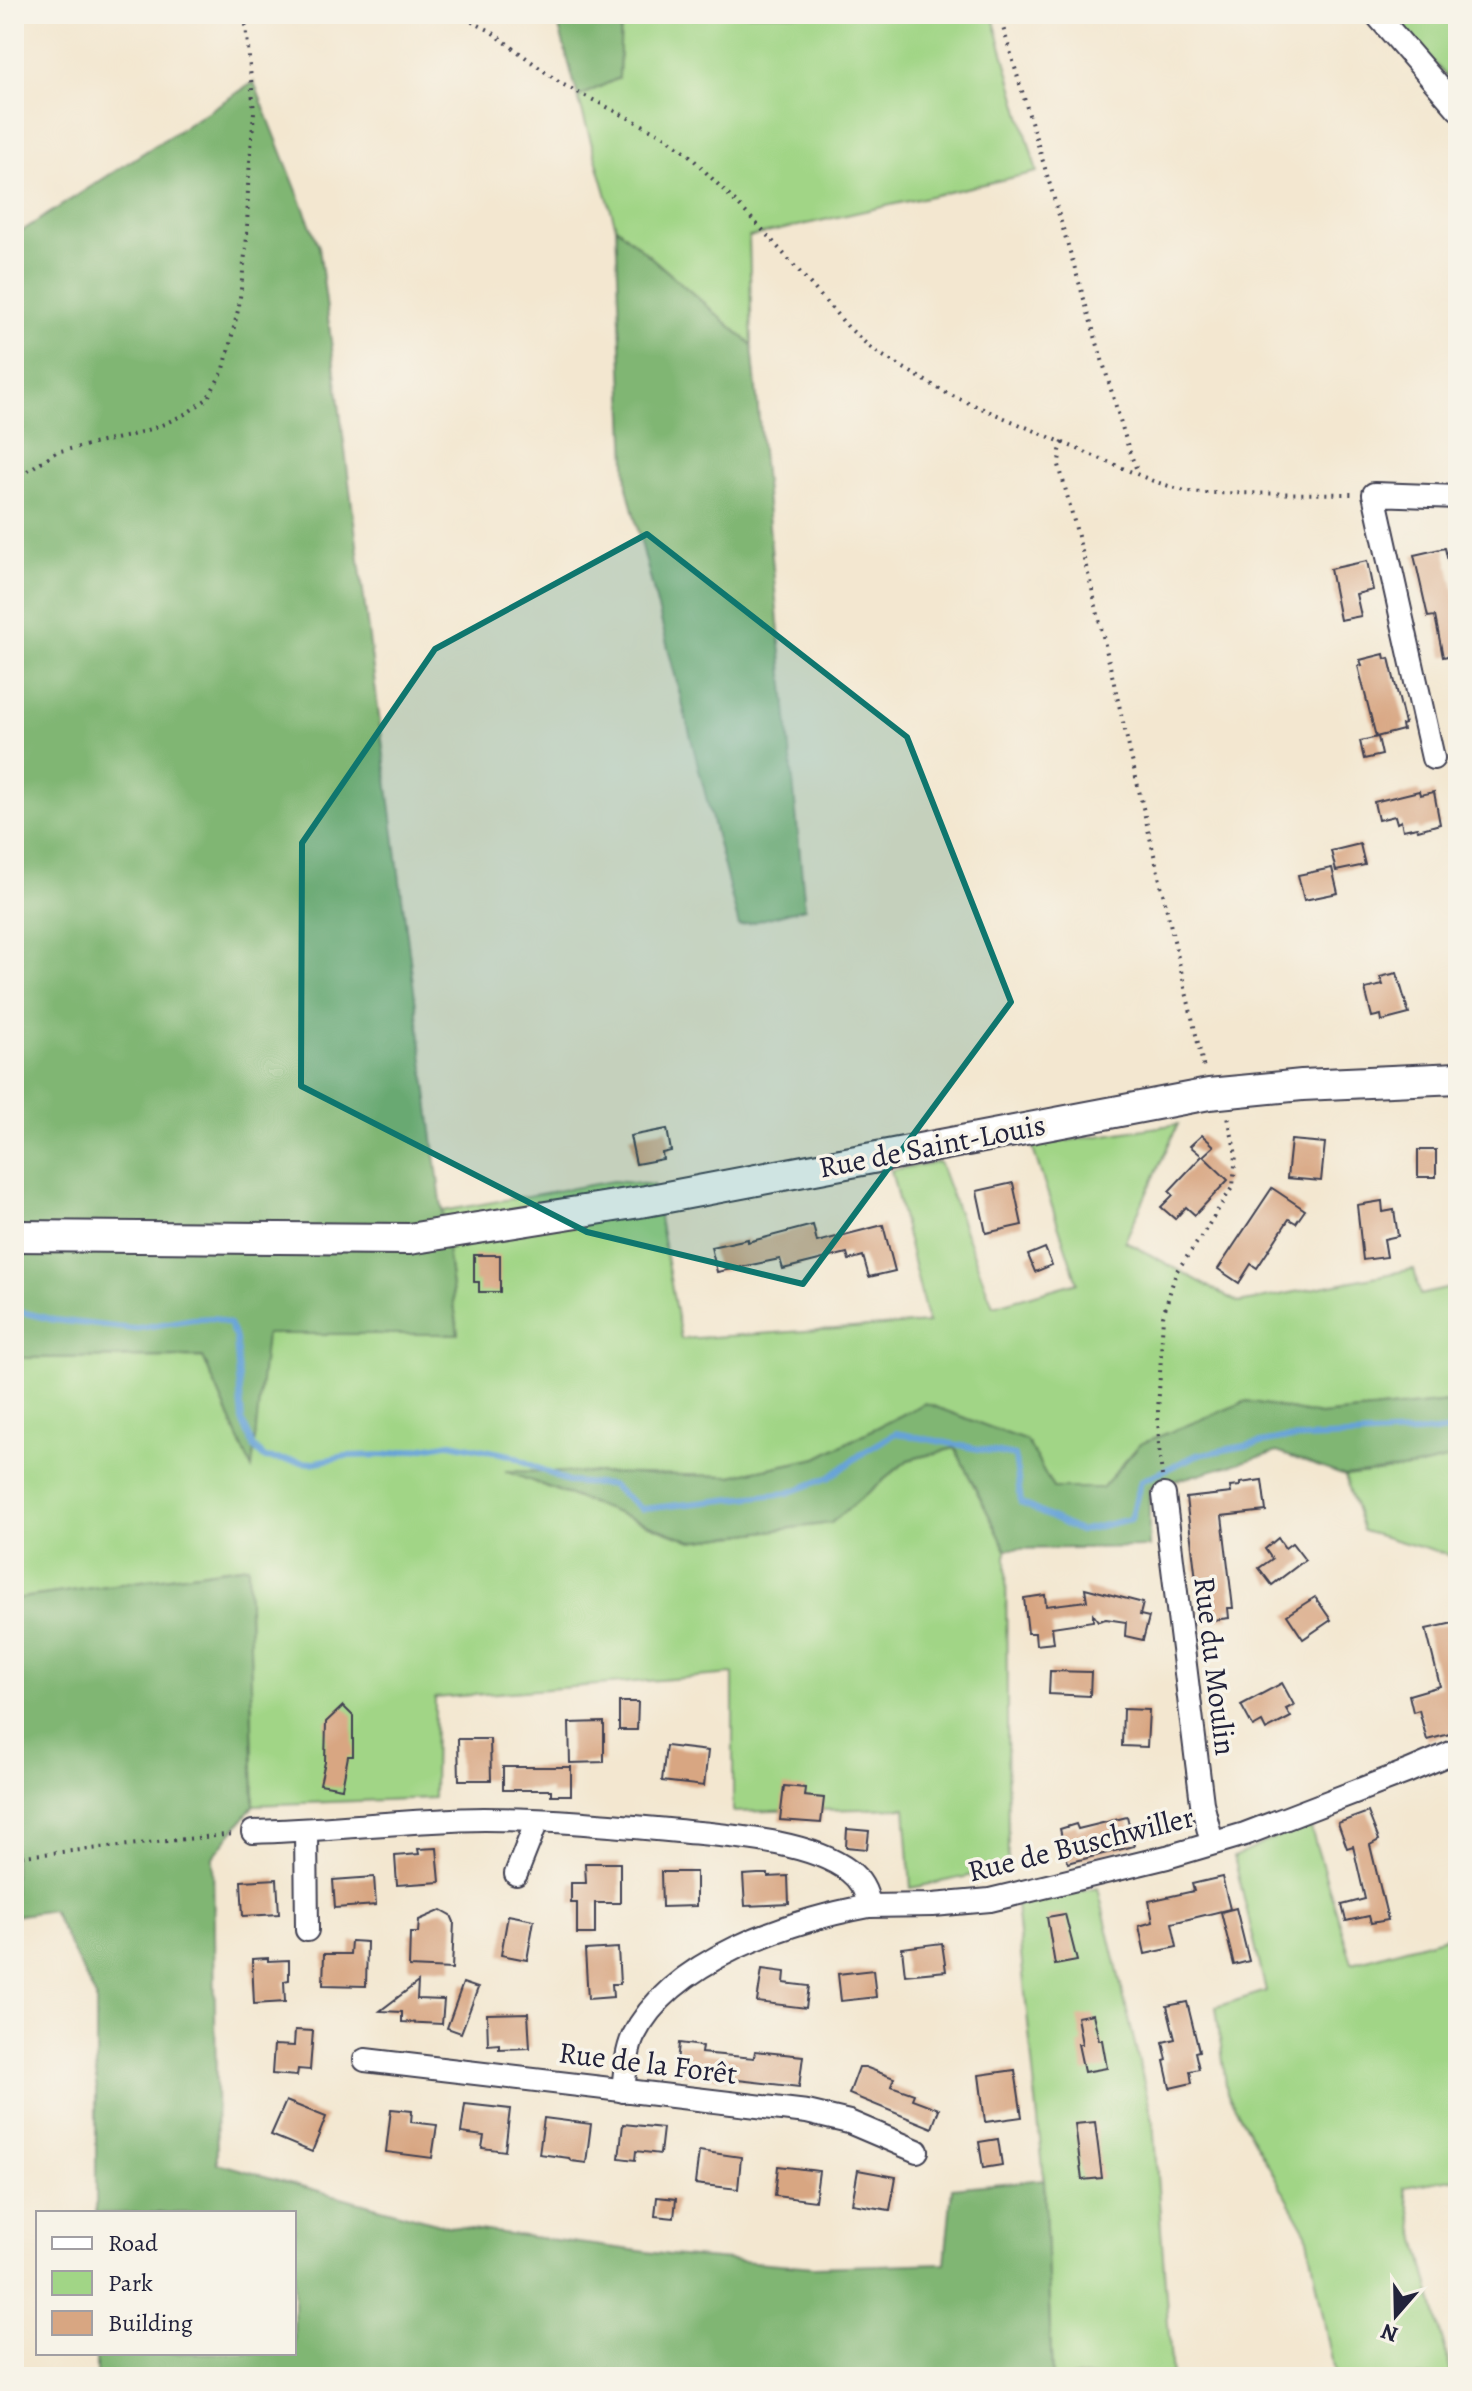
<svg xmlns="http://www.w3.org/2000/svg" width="1472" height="2391" viewBox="0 0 1472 2391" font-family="Alegreya,serif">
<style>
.green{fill:#a1d586;stroke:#627c60;stroke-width:2}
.forest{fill:#80b673;stroke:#516c57;stroke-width:2}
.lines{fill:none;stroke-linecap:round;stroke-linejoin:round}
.stream{stroke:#66a3d7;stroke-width:6}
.building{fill:#d8a682}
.street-casing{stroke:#414051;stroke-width:26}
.secondary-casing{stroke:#414051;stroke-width:34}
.path{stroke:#414051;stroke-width:4;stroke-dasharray:2 6;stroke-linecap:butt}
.street{stroke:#fff;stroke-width:22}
.secondary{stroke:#fff;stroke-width:30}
.marked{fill:#0f766e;fill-opacity:0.2;stroke:#0f766e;stroke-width:6;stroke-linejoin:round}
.labels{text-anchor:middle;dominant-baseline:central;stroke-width:7;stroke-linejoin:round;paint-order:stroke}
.street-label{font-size:30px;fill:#22223b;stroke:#f7f3e8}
</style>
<rect width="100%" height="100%" fill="#f7f3e8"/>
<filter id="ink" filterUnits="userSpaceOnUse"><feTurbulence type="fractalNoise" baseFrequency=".0125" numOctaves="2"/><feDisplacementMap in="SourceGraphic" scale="16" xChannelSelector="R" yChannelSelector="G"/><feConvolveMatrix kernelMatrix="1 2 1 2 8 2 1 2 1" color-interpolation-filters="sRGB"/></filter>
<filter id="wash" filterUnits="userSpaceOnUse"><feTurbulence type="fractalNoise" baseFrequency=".006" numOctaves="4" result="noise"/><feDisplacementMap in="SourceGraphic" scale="32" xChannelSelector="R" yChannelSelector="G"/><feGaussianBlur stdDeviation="1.8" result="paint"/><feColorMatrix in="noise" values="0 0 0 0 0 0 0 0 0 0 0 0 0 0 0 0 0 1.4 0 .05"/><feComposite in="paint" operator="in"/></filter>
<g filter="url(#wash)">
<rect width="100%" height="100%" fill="#f3e7d0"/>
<g class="green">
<polygon points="645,14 992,14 1037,172 749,237 752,345 616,227 578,97 619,77 621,15"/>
<polygon points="1390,14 1458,14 1458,89"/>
<polygon points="1178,1124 1125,1241 1239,1303 1414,1269 1420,1295 1458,1286 1458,1401 1320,1415 1247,1401 1140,1444 1103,1488 1053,1488 1027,1441 925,1403 817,1458 731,1476 508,1472 692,1541 831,1523 908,1460 955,1448 1006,1549 1008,1868 911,1888 905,1808 733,1812 733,1674 435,1698 434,1798 254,1805 248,1566 14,1599 14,1358 203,1357 251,1467 265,1334 458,1334 442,1211 613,1181 653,1185 681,1339 928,1323 891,1170 939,1162 993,1306 1077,1282 1032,1146"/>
<polygon points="1458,1457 1458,1558 1363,1531 1345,1476 1416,1467"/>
<polygon points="1309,1822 1352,1963 1449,1936 1458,1968 1458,2178 1404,2187 1452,2377 1335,2377 1307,2233 1227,2093 1216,2007 1266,1991 1234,1857"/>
<polygon points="1098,1888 1153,2121 1172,2377 1052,2377 1044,2179 1016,1905"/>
</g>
<g class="forest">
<polygon points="621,15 619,78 578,97 556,16"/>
<polygon points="254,82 319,247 458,1334 266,1334 252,1469 203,1357 14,1358 14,236"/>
<polygon points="616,227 752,345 805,908 739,926 627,487"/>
<polygon points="1247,1401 1320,1415 1458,1401 1458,1457 1416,1467 1345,1476 1277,1452 1149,1488 1149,1547 1006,1549 955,1448 908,1460 831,1523 692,1541 505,1471 731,1476 817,1458 925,1403 1027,1441 1053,1488 1102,1488 1140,1444"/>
<polygon points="248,1566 254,1805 213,1857 217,2163 447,2226 670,2255 814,2267 945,2263 952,2188 1044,2179 1052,2377 96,2377 96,2353 294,2353 294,2213 96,2213 96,1998 52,1910 14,1916 14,1599"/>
</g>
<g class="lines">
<polyline class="stream" points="14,1310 54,1320 133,1329 193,1319 214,1318 229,1324 236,1339 242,1421 254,1447 265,1458 311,1463 346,1456 386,1455 451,1443 510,1455 568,1482 611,1485 642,1509 788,1493 830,1477 864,1452 896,1433 1015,1456 1021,1503 1079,1531 1131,1519 1141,1481 1197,1455 1282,1439 1458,1431"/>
</g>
<g id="blocks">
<g class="building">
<polygon points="1445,548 1458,607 1458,654 1443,657 1435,616 1428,617 1414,555"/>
<polygon points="1367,561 1373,590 1356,594 1361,616 1340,620 1330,569"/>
<polygon points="1384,654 1385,659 1389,658 1405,724 1402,725 1403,730 1376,737 1358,666 1362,665 1360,660"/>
<polygon points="1378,737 1382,755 1364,759 1360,741"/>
<polygon points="1419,791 1420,795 1434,792 1440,824 1418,830 1417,827 1403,830 1401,821 1397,823 1395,816 1378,820 1374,802"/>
<polygon points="1360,844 1365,865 1336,871 1331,851"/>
<polygon points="1332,868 1338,893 1304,900 1298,875"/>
<polygon points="1397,973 1409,1014 1382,1021 1381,1015 1372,1017 1365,989 1383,985 1380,977"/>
<polygon points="667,1129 671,1151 662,1153 663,1159 636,1164 630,1136"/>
<polygon points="1202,1135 1214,1146 1203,1156 1228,1180 1195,1215 1186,1207 1175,1219 1161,1207 1173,1195 1169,1191 1202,1156 1190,1146"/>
<polygon points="1291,1140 1325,1143 1321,1181 1287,1178"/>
<rect x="1418" y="1150" width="18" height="27"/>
<polygon points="1013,1183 1022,1225 986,1233 977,1191"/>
<polygon points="1272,1188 1305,1210 1296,1223 1289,1219 1257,1268 1251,1264 1239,1283 1218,1269"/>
<polygon points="1382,1201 1383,1212 1394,1210 1398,1236 1384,1239 1387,1257 1363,1260 1357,1205"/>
<polygon points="813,1225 817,1242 883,1225 895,1271 869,1277 863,1256 849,1260 847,1253 783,1269 780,1259 717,1272 711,1247 748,1239 748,1242"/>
<polygon points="1045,1248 1052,1265 1035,1272 1028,1255"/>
<polygon points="474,1255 500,1255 500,1292 479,1292 479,1282 474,1282"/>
<polygon points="1262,1480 1266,1511 1222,1516 1233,1608 1228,1608 1229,1618 1204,1621 1203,1611 1200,1612 1186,1498 1231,1493 1230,1487 1240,1486 1240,1483"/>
<polygon points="1278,1538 1285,1548 1292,1543 1305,1560 1272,1585 1259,1568 1272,1559 1265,1549"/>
<polygon points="1085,1588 1143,1603 1140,1615 1149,1617 1143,1640 1125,1636 1126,1622 1106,1619 1098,1621 1093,1614 1093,1621 1052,1627 1054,1643 1036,1645 1035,1633 1028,1633 1024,1598 1045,1595 1046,1606 1087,1601"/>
<polygon points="1315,1597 1331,1620 1303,1639 1287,1615"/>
<polygon points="1458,1622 1458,1711 1451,1712 1457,1732 1427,1740 1419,1710 1413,1712 1409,1695 1440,1686 1426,1629"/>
<polygon points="1050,1671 1091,1672 1090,1696 1049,1694"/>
<polygon points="1282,1683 1294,1705 1286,1709 1291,1717 1266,1730 1262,1722 1253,1727 1241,1705"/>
<polygon points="619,1702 638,1702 637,1730 619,1730"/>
<polygon points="343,1706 353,1716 353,1756 348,1756 342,1788 320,1784 325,1762 326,1722"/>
<polygon points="1123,1709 1149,1710 1147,1747 1122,1746"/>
<polygon points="604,1722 604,1762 570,1763 569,1723"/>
<polygon points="458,1739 490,1739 491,1780 459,1780"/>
<polygon points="666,1746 708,1751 704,1786 662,1781"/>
<polygon points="503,1767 571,1767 571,1795 551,1795 551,1790 503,1790"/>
<polygon points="784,1786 805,1788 804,1796 824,1798 821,1823 780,1820"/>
<polygon points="1368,1812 1379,1840 1370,1845 1388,1920 1371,1923 1369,1916 1346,1921 1342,1905 1365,1899 1353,1846 1347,1848 1338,1823"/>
<polygon points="1127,1817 1134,1846 1068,1863 1060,1829 1076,1824 1078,1829"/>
<polygon points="847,1829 869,1831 867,1849 846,1847"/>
<polygon points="437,1848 440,1882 397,1885 395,1856 419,1854 418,1849"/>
<polygon points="585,1863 620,1863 620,1903 595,1903 595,1934 577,1934 577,1903 571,1903 571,1883 586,1883"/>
<polygon points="661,1872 696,1872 696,1906 662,1907"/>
<polygon points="758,1874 768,1874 768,1877 788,1876 789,1904 745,1906 743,1875"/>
<polygon points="374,1877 376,1905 335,1908 333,1880"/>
<polygon points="1222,1877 1230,1909 1172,1923 1177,1947 1145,1954 1139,1926 1153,1922 1149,1901 1194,1891 1192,1884"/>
<polygon points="277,1879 279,1914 243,1916 241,1881"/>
<polygon points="1236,1908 1249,1961 1234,1965 1221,1912"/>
<polygon points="442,1910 451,1915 454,1922 452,1969 409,1967 410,1933 418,1933 419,1920"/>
<polygon points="1065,1914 1077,1961 1055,1965 1047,1917"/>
<polygon points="508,1915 534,1920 527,1960 501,1955"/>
<polygon points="351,1941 367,1942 366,1986 323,1985 324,1954 350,1954"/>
<polygon points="942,1943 946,1971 905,1975 902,1948"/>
<polygon points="618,1948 620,1984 612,1984 613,1997 588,1999 585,1950"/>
<polygon points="268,1958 268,1961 289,1960 289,1980 284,1981 285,2002 254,2004 252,1959"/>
<polygon points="762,1969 785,1972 784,1983 809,1986 806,2008 757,2002"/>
<polygon points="873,1970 876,1997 841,2001 838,1974"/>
<polygon points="418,1982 417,1999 444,2000 442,2024 402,2022 402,2012 380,2011"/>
<polygon points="463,1983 478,1988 461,2033 447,2028"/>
<polygon points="1187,2002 1199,2051 1195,2052 1199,2069 1190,2071 1192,2083 1170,2088 1164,2061 1167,2060 1163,2042 1175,2039 1167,2006"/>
<polygon points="528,2013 530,2048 499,2049 499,2044 488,2045 487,2014"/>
<polygon points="1093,2014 1099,2040 1102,2040 1107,2068 1084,2072 1078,2044 1082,2044 1077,2017"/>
<polygon points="295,2030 313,2031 310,2070 298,2069 297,2076 272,2074 274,2045 294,2046"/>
<polygon points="679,2043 702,2046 701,2053 754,2058 755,2051 803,2056 799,2087 676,2073"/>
<polygon points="859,2067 865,2067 894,2078 891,2086 914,2094 912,2099 939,2109 932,2128 849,2094"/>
<polygon points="1015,2070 1022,2117 985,2122 979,2075"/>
<polygon points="286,2101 326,2117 312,2152 271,2135"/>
<polygon points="465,2104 510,2109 505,2151 482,2148 484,2136 461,2133"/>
<polygon points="391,2109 412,2111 411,2122 437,2125 432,2158 386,2152"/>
<polygon points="544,2118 591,2124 586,2163 571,2161 569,2158 539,2154"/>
<polygon points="1095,2122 1102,2178 1082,2180 1075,2124"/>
<polygon points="623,2124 663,2128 660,2154 636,2151 635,2160 619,2158"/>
<polygon points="998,2139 1002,2165 983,2168 979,2142"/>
<polygon points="699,2151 741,2157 738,2189 695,2184"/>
<polygon points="778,2166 819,2171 815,2201 775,2196"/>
<polygon points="858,2170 896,2177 890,2210 852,2204"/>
<polygon points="657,2197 676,2199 674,2218 655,2216"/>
</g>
</g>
</g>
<g filter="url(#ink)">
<use href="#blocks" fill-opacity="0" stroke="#414051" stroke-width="2"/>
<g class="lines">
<defs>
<g id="street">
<polyline points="1376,14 1458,109"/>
<polyline points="1433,758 1374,494 1458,497"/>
<polyline points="1164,1495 1202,1803 1212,1843"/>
<polyline points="306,1830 307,1930"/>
<path d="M253,1832C330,1830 407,1820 484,1819C549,1819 614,1825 678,1831C728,1836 809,1840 849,1871C861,1880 867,1892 869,1906L933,1905L990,1900L1167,1857L1245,1834L1409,1771L1458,1750"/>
<polyline points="516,1874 537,1821"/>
<polyline points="365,2060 807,2112 849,2122 917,2151"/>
<path d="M623,2091C625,2073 626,2053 633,2037C671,1959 790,1921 869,1906"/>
</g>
<polyline id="secondary" points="14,1236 409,1239 646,1201 1209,1094 1302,1085 1458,1078"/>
</defs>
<use href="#street" class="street-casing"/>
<use href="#secondary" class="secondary-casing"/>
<g class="path">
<polyline points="449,14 468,20 489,30 560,83 666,137 686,152 761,228 848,327 873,350 948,394 1153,481 1188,492 1202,493 1355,494"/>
<polyline points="999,14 1129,450 1138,473"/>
<polyline points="1063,442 1060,451 1059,465 1092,589 1204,1069"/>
<polyline points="14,480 56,452 129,436 162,425 187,413 207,399 224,369 239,306 247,237 248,186 254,112 245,14"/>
<polyline points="1162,1476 1159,1448 1158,1412 1163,1316 1176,1272 1201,1237 1233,1186 1236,1155 1228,1117"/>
<polyline points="14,1857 234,1834"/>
</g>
<use href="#street" class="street"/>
<use href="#secondary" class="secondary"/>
</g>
</g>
<path class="marked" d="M647,534L907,737L1011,1002L803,1284L587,1232L301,1086L302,843L435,649Z"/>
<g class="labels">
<g class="street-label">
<text transform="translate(932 1146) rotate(-11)">Rue de Saint-Louis</text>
<text transform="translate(1215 1666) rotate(83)">Rue du Moulin</text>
<text transform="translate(1081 1844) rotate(-14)">Rue de Buschwiller</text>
<text transform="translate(648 2063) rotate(7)">Rue de la Forêt</text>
</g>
</g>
<rect width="1472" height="2391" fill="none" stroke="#f7f3e8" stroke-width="48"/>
<rect x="36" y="2211" width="260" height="144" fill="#f7f3e8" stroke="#a29fa3" stroke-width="2"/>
<rect x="52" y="2237" width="40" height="12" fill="#ffffff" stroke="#a29fa3" stroke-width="2"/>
<text x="108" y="2251" font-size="24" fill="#22223b">Road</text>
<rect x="52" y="2271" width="40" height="24" fill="#a1d586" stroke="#a29fa3" stroke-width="2"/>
<text x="108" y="2291" font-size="24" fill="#22223b">Park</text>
<rect x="52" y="2311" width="40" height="24" fill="#d8a682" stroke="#a29fa3" stroke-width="2"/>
<text x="108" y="2331" font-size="24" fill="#22223b">Building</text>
<g transform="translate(1396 2315) rotate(200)" stroke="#f7f3e8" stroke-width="6" paint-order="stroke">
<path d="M0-6L14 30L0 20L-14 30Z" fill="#22223b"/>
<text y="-12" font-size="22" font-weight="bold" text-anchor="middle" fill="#22223b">N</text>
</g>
</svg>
